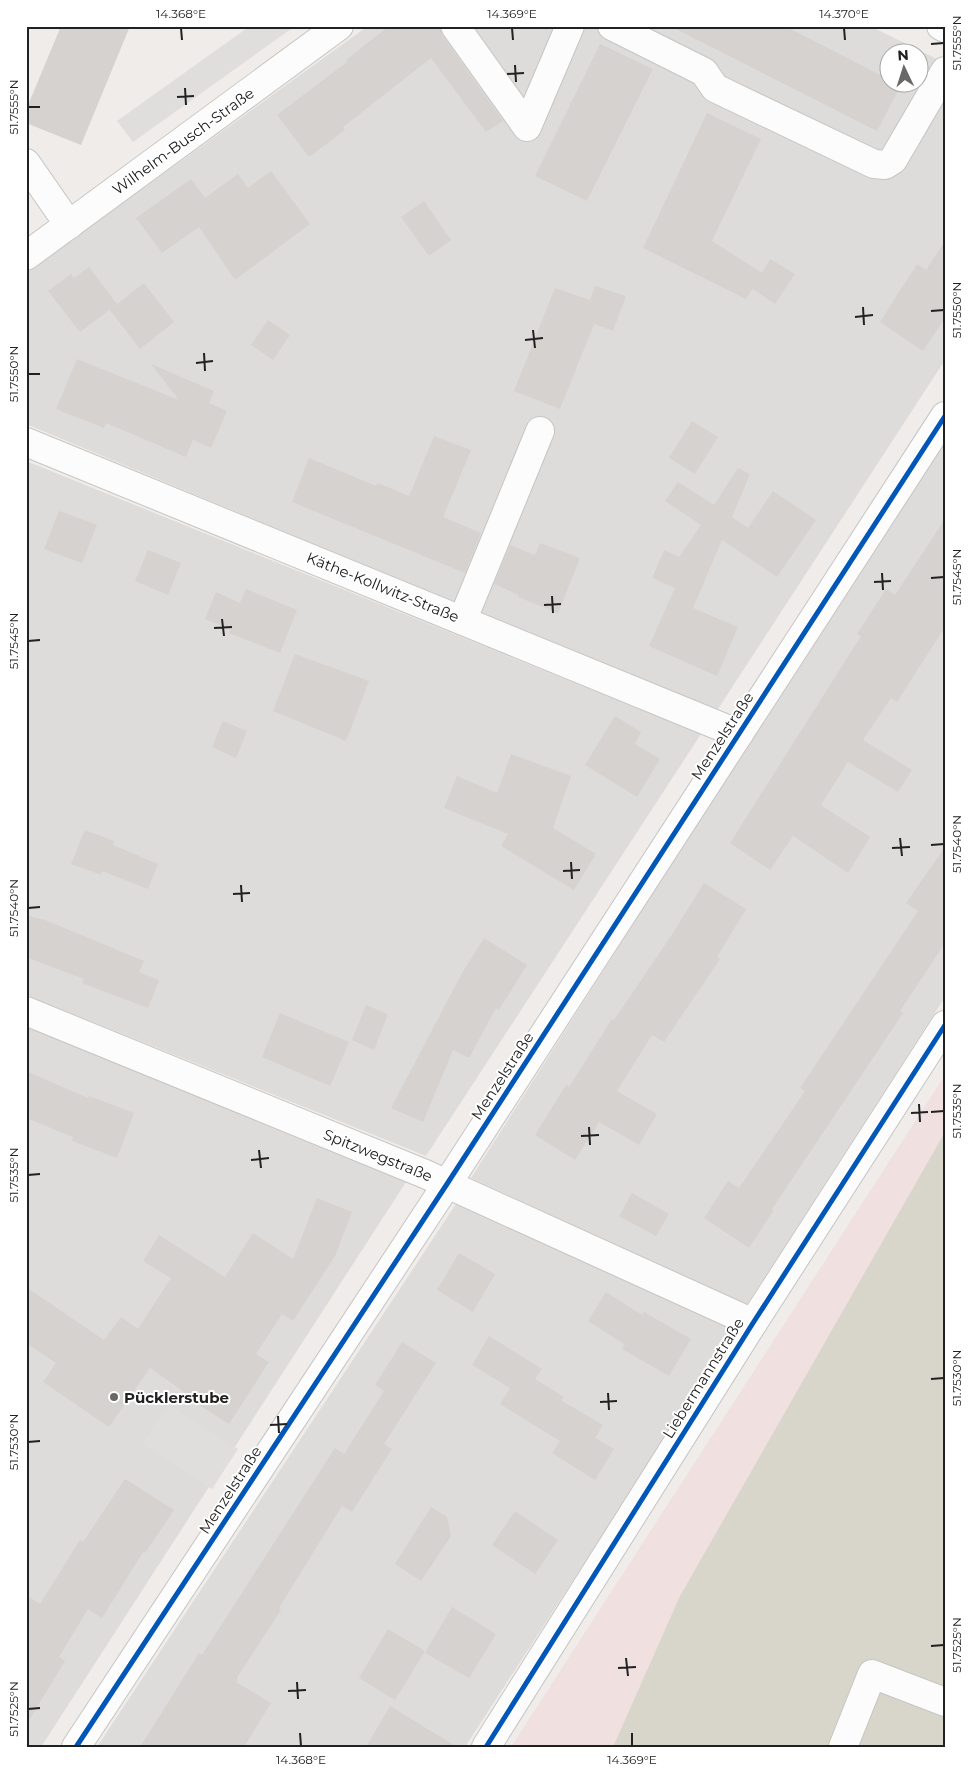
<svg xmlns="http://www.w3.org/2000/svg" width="971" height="1773" viewBox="0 0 971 1773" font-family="Montserrat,sans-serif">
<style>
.residential{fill:#dedcdb;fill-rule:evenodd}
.commercial{fill:#f0e0e0}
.construction{fill:#d8d6cb}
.parking{fill:#dfdedd}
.building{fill:#d5d2d0}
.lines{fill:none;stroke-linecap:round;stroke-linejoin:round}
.minor-casing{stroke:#c6c5c4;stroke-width:30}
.minor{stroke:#fdfcfc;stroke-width:28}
.cycleway-casing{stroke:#fff;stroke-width:8}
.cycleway{stroke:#0057b8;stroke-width:5}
.ticks{fill:none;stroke:#212121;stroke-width:2}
.poi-dot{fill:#696867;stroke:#fff;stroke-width:2}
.labels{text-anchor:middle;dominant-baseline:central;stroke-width:4;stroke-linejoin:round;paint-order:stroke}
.street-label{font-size:15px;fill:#212121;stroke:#fff}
.poi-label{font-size:15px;font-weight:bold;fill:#212121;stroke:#fff;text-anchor:start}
.neatline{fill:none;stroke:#212121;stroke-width:2}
.ticks-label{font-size:12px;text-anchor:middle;fill:#212121}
</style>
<rect width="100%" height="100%" fill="#efece9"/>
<g class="residential">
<path d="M368,26H870L945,63V360L716,712L26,424V273ZM888,52H918V82H888Z"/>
<polygon points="945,442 945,997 746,1306 471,1178 752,738"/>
<polygon points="26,461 701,734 426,1156 26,995"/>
<polygon points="26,1026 406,1182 41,1747 26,1747"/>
<polygon points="458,1201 738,1326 465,1747 97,1747"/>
</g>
<polygon class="commercial" points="945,1075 945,1747 511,1747 772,1343"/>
<polygon class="construction" points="945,1132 945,1747 613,1747 680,1596"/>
<g class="parking">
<polygon points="250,26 295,26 133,142 117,121"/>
<polygon points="168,1404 238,1449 212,1489 142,1444"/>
</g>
<g class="building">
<polygon points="61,26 130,26 81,145 26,123 26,110"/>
<polygon points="389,26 440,26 442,35 503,121 486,132 431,58 343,127 345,130 309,157 277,115 347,62 346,60"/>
<polygon points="670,26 785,26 888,79 888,82 901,85 877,131"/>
<polygon points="600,44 653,69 587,201 535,176"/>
<polygon points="707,113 761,139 712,241 762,273 770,259 795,274 775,304 753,289 760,278 746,299 643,248"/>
<polygon points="271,171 310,224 235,280 199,227 162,253 136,218 191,179 205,198 238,174 248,188"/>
<polygon points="424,201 451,240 429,256 401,217"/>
<polygon points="945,241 945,318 923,351 880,322 917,264 926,270"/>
<polygon points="89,267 117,304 80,332 48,291 71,274 74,278"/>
<polygon points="144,283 174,322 140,349 110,310"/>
<polygon points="595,286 626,296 613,331 594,324 560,409 514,391 555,288 590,300"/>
<polygon points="268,320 290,335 273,360 251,345"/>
<polygon points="77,359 179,400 151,364 214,391 209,403 227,411 211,448 193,440 186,457 106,423 104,428 56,409"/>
<polygon points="692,421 718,437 695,474 669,458"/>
<polygon points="434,436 471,450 443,517 481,533 465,573 292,502 309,458 376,486 378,483 409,496"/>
<polygon points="738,468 750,474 732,517 748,528 773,491 816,520 777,577 722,540 693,608 738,627 717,676 649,646 675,588 652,578 664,550 679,557 701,525 665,501 678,482 714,505"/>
<polygon points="59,511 97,525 82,563 44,549"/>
<polygon points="945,519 945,627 897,702 891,698 863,740 912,770 898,792 848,762 821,805 870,837 848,873 793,836 770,870 730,843 861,636 857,634 886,589 895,595"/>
<polygon points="540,543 580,558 558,613 518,597 519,595 494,584 510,545 535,555"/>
<polygon points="148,550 181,563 168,595 135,581"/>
<polygon points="246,589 297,610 280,653 229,633 230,629 205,619 216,592 240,603"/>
<polygon points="295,654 369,681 346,741 273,711"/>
<polygon points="615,716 641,732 635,744 660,759 637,797 585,765"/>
<polygon points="223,721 247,731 236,758 212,747"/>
<polygon points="511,754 571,776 553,828 596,854 574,890 501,846 508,834 444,808 457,776 497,793"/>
<polygon points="85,830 114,841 113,845 158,864 148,889 102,871 101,875 71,864"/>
<polygon points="945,847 945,943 900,1011 903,1013 772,1209 773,1211 749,1248 704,1218 728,1181 739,1188 805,1091 800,1088 918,911 906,903"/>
<polygon points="704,883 746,909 717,957 720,959 664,1042 652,1035 617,1091 657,1114 639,1145 599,1122 575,1160 535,1135 566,1085 569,1087 612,1019 614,1020 671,936"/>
<polygon points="26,915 45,920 144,961 139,972 159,980 148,1008 82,983 84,979 26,957"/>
<polygon points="484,938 527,965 499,1010 496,1008 469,1058 453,1050 423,1122 391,1108 462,973"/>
<polygon points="366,1005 388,1014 374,1050 352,1040"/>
<polygon points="280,1013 349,1042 330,1086 262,1057"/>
<polygon points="26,1071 88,1098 89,1096 134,1113 117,1158 72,1141 73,1137 26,1118"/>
<polygon points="632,1193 669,1214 656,1236 619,1216"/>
<polygon points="317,1198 352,1212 335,1256 293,1321 282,1314 256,1354 269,1362 229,1424 190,1399 191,1397 150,1368 109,1427 43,1382 56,1363 26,1343 26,1287 104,1340 121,1317 138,1329 171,1278 143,1261 159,1235 225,1277 253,1233 293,1259"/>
<polygon points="459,1253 495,1274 473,1312 437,1290"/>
<polygon points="606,1292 642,1315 644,1312 691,1339 669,1376 622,1349 624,1344 588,1321"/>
<polygon points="489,1336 542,1369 535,1379 564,1397 562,1401 603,1425 595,1438 614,1449 595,1480 552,1453 560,1441 500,1404 510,1388 472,1365"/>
<polygon points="402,1342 436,1363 384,1444 392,1449 352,1512 342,1506 279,1608 281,1610 238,1676 236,1682 271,1703 244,1747 140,1747 199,1653 202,1655 335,1448 344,1454 384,1391 375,1385"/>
<polygon points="125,1479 174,1510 145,1553 143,1552 102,1618 88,1609 59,1657 65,1661 26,1725 26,1595 40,1604 80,1540 83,1542"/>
<polygon points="431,1507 447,1517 451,1536 421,1581 395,1564"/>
<polygon points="515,1511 558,1540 535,1574 492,1545"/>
<polygon points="452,1607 496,1634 469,1678 425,1653"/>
<polygon points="388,1629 425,1651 395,1700 359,1678"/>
<polygon points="390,1706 457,1747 366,1747"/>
</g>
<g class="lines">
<defs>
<g id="minor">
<polyline points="455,26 527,127 570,26"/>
<polyline points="612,26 704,72 715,88 874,164 885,165 893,160 945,71"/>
<polyline points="941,26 945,28"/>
<polyline points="26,163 69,225"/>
<polyline points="26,256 339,26"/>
<polyline points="26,442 739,734"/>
<polyline points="463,619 540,431"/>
<polyline points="26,1011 425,1174 753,1323"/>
<polyline points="76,1747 447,1184 945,416"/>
<polyline points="486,1747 753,1323 945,1025"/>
<polyline points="843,1747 872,1674 945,1702"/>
</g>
</defs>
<use href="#minor" class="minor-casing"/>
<use href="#minor" class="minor"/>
<defs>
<g id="cycleway">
<polyline points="76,1747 447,1184 945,416"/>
<polyline points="486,1747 753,1323 945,1025"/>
</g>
</defs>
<use href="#cycleway" class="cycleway-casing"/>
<use href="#cycleway" class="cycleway"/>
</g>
<path class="ticks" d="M181,28L182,40M512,28L513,40M844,28L845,40M931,44L944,43M515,65L516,82M507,74L524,73M185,88L186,105M177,97L194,96M28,107H40M863,307L864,325M931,311L944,310M855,317L873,315M533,330L535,348M525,340L543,338M204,353L205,371M196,363L213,361M28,374H40M882,573L883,590M931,578L944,577M874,582L891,581M552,596L553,613M544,605L561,604M222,619L224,636M214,628L232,627M28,641L40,640M900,838L902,856M931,845L944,844M892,848L910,847M571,862L572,879M563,871L580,870M241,885L242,902M233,894L250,893M28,908L40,907M919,1104L920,1122M931,1112L944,1111M911,1113L928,1112M589,1127L590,1145M581,1136L599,1135M259,1150L261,1168M251,1160L269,1158M28,1175L40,1174M931,1379L944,1378M608,1393L609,1410M600,1402L617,1401M278,1416L279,1433M270,1425L287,1424M28,1442L40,1441M931,1646L944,1645M626,1658L628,1676M618,1668L636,1667M297,1682L298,1699M288,1691L306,1690M28,1709L40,1708M300,1733L301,1746M632,1733V1746"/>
<circle class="poi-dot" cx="114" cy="1397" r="5"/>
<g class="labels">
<g class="street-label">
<text transform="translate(183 141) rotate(-36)">Wilhelm-Busch-Straße</text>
<text transform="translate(383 587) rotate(22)">Käthe-Kollwitz-Straße</text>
<text transform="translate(722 736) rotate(-57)">Menzelstraße</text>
<text transform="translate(502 1076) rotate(-57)">Menzelstraße</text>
<text transform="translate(378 1155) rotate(22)">Spitzwegstraße</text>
<text transform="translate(703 1378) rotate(-58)">Liebermannstraße</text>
<text transform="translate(230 1490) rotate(-57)">Menzelstraße</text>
</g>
<g class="poi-label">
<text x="124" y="1397">Pücklerstube</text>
</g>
</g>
<rect width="971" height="1773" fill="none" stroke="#ffffff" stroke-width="55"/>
<g transform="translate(904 68) rotate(356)"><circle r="24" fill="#ffffff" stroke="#a6a6a6"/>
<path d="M0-4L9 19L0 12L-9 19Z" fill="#696867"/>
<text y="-8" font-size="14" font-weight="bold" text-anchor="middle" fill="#212121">N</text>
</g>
<rect x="28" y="28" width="916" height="1718" class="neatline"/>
<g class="ticks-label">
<text x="181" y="18">14.368°E</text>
<text x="512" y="18">14.369°E</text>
<text x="844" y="18">14.370°E</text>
<text transform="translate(957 43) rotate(-90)" y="4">51.7555°N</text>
<text transform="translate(14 107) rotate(-90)" y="4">51.7555°N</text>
<text transform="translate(957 310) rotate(-90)" y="4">51.7550°N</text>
<text transform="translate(14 374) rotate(-90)" y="4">51.7550°N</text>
<text transform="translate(957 577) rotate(-90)" y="4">51.7545°N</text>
<text transform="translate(14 641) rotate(-90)" y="4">51.7545°N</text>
<text transform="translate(957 844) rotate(-90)" y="4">51.7540°N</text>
<text transform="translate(14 908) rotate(-90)" y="4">51.7540°N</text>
<text transform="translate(957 1111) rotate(-90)" y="4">51.7535°N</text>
<text transform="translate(14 1175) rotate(-90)" y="4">51.7535°N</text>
<text transform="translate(957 1378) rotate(-90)" y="4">51.7530°N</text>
<text transform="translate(14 1442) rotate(-90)" y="4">51.7530°N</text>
<text transform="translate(957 1645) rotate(-90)" y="4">51.7525°N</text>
<text transform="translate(14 1709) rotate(-90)" y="4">51.7525°N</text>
<text x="301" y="1764">14.368°E</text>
<text x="632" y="1764">14.369°E</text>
</g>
</svg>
